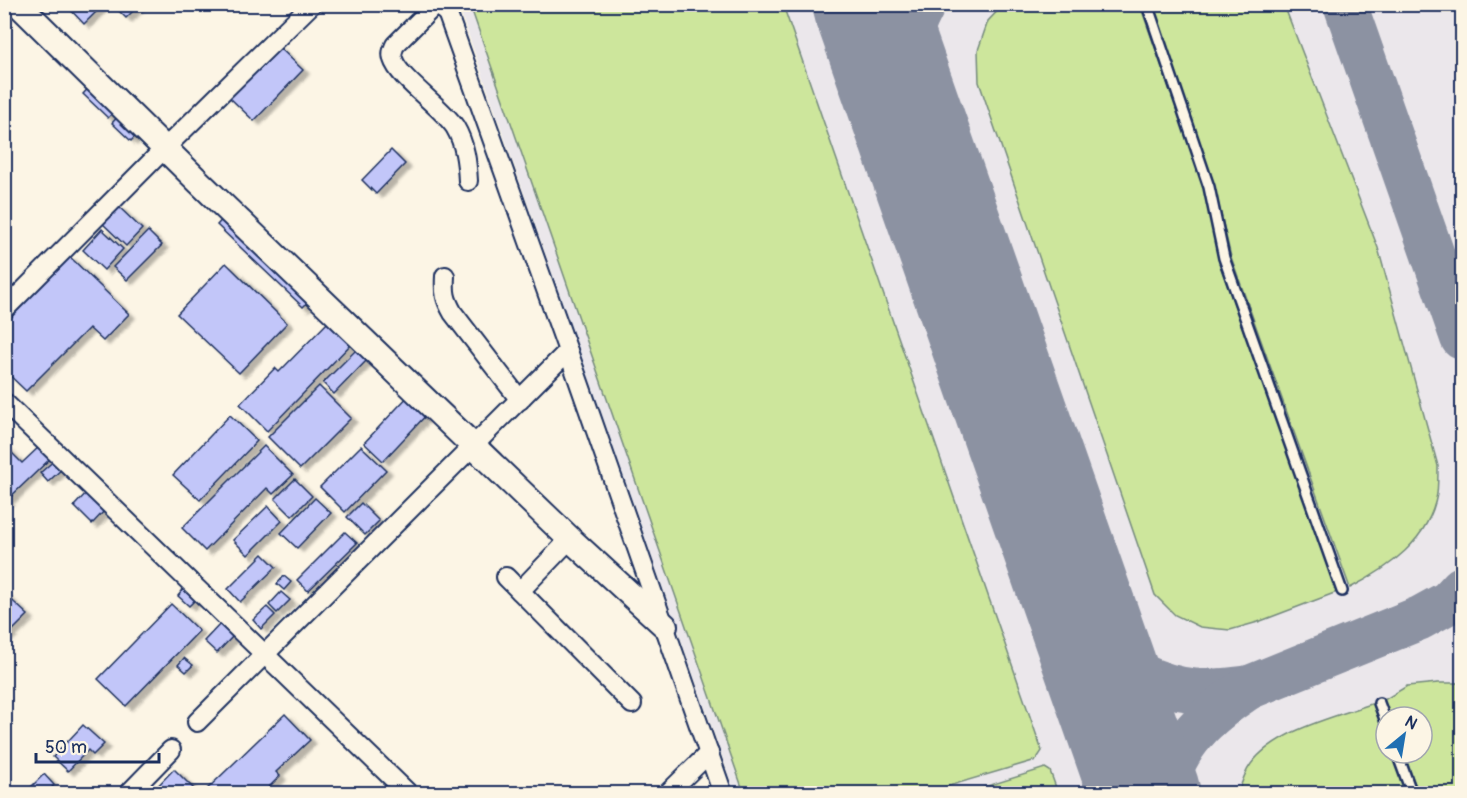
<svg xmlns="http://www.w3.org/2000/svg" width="1467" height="798" viewBox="0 0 1467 798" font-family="Pangolin,sans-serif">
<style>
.built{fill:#ebe7eb;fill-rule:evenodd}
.green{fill:#cde69c;stroke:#748a7d;stroke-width:1.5}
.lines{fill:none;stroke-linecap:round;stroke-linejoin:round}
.taxiway{stroke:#8c92a2;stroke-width:44}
.runway{stroke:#8c92a2;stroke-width:111}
.building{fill:#c2c6f9;stroke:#1b2f5e;stroke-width:1.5;filter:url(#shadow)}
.lane-casing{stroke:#1b2f5e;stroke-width:14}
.street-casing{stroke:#1b2f5e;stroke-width:22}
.secondary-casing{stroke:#1b2f5e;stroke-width:28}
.lane{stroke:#fcf5e5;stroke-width:9}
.street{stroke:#fcf5e5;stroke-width:18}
.secondary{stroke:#fcf5e5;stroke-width:24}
</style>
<defs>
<filter id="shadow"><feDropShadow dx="6" dy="4" stdDeviation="1.5" flood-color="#0004"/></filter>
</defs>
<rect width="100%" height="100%" fill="#fcf5e5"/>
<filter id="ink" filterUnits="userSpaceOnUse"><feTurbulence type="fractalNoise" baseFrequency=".0167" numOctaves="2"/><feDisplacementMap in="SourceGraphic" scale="12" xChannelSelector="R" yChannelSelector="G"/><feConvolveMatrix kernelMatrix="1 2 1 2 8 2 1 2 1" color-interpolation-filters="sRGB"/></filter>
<g filter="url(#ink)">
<path class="built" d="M458,5H1462V793H735ZM1386,717H1422V753H1386Z"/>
<g class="green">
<polygon points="1004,4 1140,5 1204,187 1219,262 1337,592 1258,622 1230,630 1200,627 1175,615 1155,595 979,82 978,50 988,21"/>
<polygon points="470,5 783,5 1042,751 1036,760 925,793 744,793"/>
<path d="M1152,5H1284L1378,248L1438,466C1438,475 1438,485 1437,494C1429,540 1389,568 1350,588L1231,257L1214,185Z"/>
<polygon points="1438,683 1462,683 1462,793 1418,793 1404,753 1422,753 1422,717 1390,717 1384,700 1407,686"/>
<path d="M1374,703L1386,735V753H1393L1408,793L1238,794C1241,784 1245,772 1251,764C1276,730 1335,717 1374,703Z"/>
<polygon points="1045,768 1050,771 1058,793 965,793"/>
</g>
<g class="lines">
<g class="taxiway">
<polyline points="1345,4 1462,338"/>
<path d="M910,122C902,76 901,46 924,4"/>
<path d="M1088,631C1096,640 1104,650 1113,658C1121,665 1132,671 1141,675C1181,694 1207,693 1250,687"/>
<path d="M1164,794C1174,743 1209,713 1250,687L1420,618L1449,602L1462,588"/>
</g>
<polyline class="runway" points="868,4 1145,794"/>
</g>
<g class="building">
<polygon points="65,4 104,4 84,24"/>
<polygon points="112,4 140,4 126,18"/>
<polygon points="278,46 303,70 254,121 229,97"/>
<polygon points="93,83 118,107 108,118 83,94"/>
<polygon points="122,112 141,130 131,141 112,123"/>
<polygon points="391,150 405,164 376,194 362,180"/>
<polygon points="118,206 142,229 126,246 102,223"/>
<polygon points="227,214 313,297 303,307 217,225"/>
<polygon points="102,229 123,249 104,270 83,250"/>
<polygon points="148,231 162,245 127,280 113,267"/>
<polygon points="69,256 129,314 103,341 89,328 26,391 4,370 4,322"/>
<polygon points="226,263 287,323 239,373 177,314"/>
<polygon points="332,318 355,340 267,431 240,404 275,368 279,372"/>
<polygon points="357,349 367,360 334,394 323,383"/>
<polygon points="319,386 351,418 300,469 268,437"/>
<polygon points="412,392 431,410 383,461 364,443"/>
<polygon points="230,415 257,441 200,500 173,475"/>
<polygon points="42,444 53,456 4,503 4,445 22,463"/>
<polygon points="264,446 293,475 273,494 267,488 205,551 182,528"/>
<polygon points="361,446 386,470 345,512 320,487"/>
<polygon points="57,458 65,466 48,482 40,473"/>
<polygon points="295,479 312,496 292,516 275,499"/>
<polygon points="88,491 106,509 92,524 74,506"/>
<polygon points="315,498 331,513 297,548 281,533"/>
<polygon points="361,503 379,521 365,535 347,517"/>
<polygon points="268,506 282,521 248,555 233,540"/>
<polygon points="345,532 357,543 308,591 297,580"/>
<polygon points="263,554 276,567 240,602 228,589"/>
<polygon points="284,576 291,582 284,590 277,584"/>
<polygon points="186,586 198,597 189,606 178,596"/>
<polygon points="281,592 290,600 277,613 269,605"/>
<polygon points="4,593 28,615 4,639"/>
<polygon points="171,604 199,631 126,706 98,679"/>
<polygon points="267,607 275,615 261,629 253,620"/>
<polygon points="221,623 234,635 217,653 204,641"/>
<polygon points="184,658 193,665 186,672 178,665"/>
<polygon points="285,714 310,740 276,772 280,776 262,794 206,794 204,792"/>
<polygon points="83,725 104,744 93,755 88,750 68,771 53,757"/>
<polygon points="174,769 199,794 150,794"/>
<polygon points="44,774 54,785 46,794 25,793"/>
</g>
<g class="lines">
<defs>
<g id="lane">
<polyline points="1147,4 1209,187 1224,258 1342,591"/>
<polyline points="1379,703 1386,722"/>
<polyline points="1397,753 1412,794"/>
</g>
<g id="street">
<polyline points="444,4 568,351 723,794"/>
<path d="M447,13L436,4L395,45C393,50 391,53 393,59C399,79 441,106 455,127C465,144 467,162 468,181"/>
<path d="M445,276C444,293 445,299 453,313L520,400"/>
<polyline points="4,310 165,148 312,4"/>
<polyline points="4,402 409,794"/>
<polyline points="506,577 632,704"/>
<polyline points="520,591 570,539"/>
<polyline points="197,722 568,351"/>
<polyline points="128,794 171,750"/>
<polyline points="667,794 709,753"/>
</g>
<polyline id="secondary" points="18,4 199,182 570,539 665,626"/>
</defs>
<use href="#lane" class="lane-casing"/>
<use href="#street" class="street-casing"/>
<use href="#secondary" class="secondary-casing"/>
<use href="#lane" class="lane"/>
<use href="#street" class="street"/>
<use href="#secondary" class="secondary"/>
</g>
</g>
<rect width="1467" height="798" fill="none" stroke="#fcf5e5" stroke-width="24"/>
<rect x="12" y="12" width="1443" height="774" fill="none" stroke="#1b2f5e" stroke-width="2" filter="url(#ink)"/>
<g transform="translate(1404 735) rotate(30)"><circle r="28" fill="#fcf5e5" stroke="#a2a6af" stroke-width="1.5"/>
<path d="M0-4.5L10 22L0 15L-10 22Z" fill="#1f6fb2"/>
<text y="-9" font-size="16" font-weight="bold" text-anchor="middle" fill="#1b2f5e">N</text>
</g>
<path d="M36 753v9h123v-9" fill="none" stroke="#1b2f5e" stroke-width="3"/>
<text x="45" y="753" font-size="18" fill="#1b2f5e" stroke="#fcf5e5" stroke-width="4.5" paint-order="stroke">50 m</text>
</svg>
